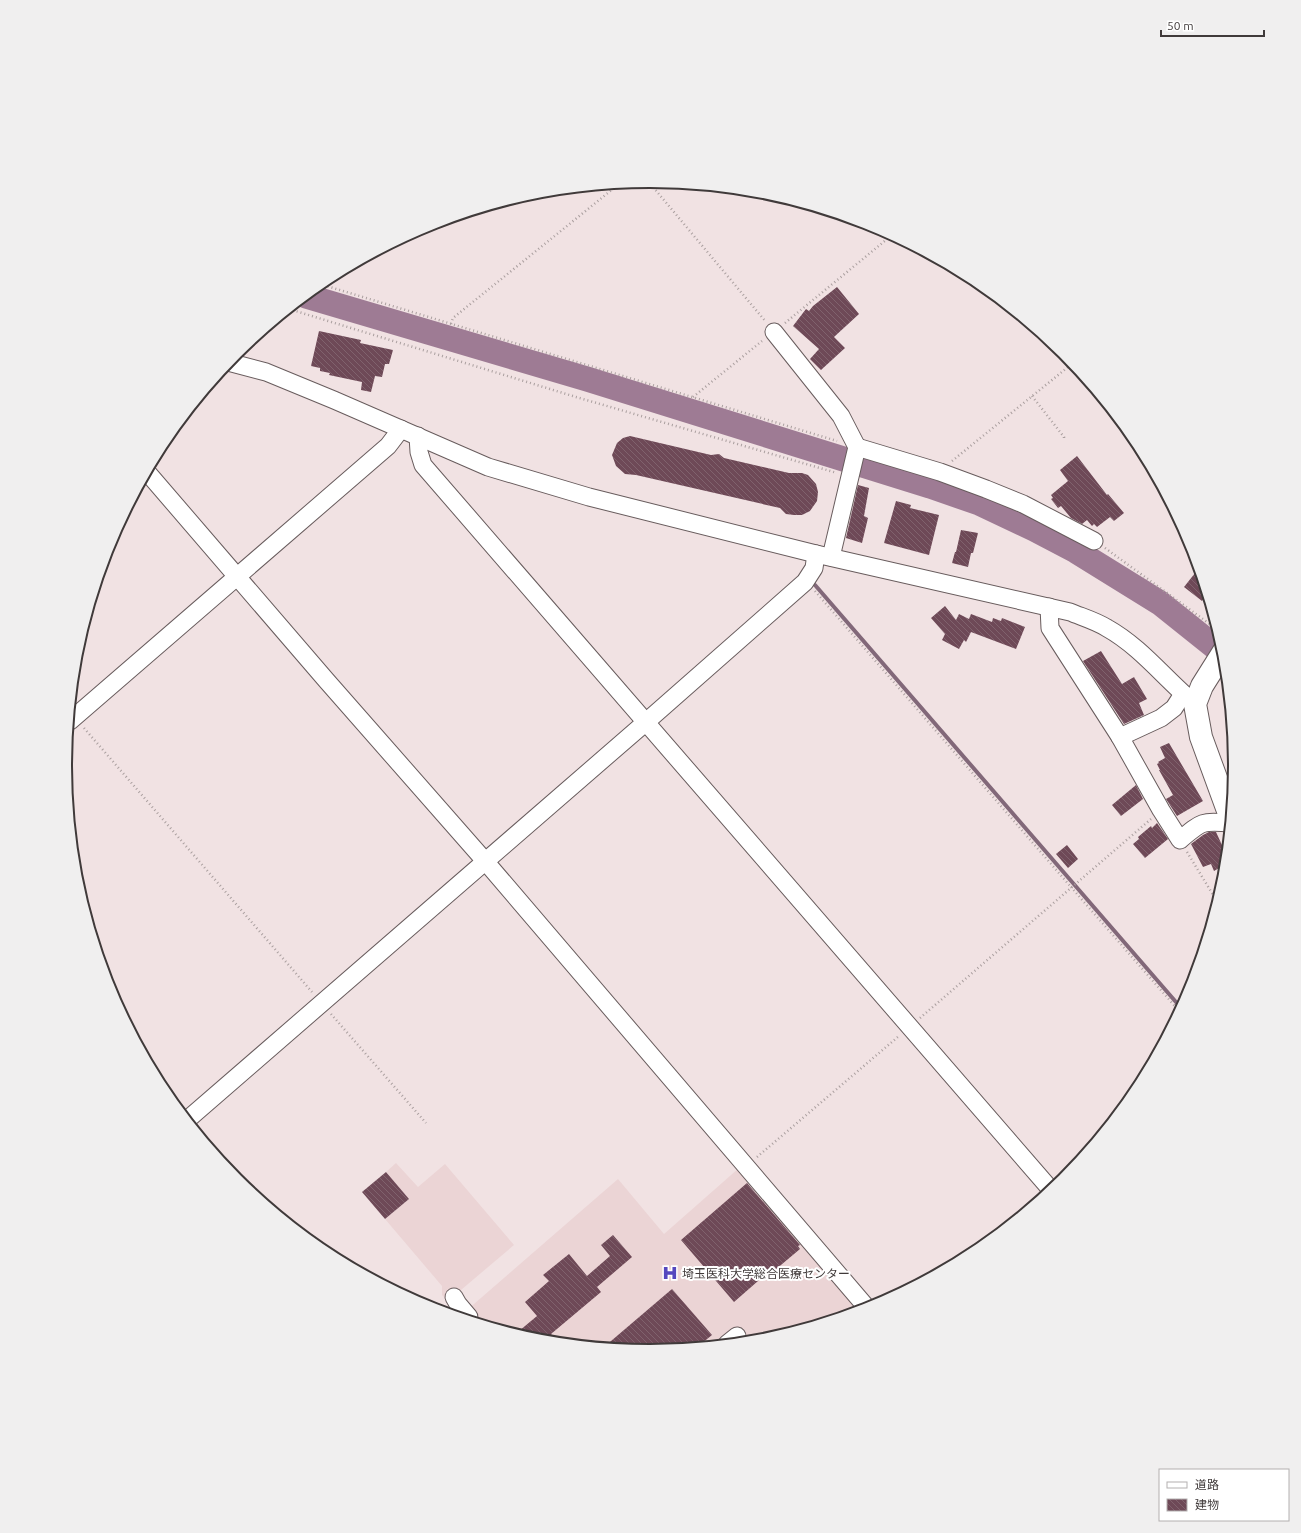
<svg xmlns="http://www.w3.org/2000/svg" width="1301" height="1533" viewBox="0 0 1301 1533" font-family="Ubuntu,'Noto Sans JP',sans-serif">
<style>
.built{fill:#ebd4d5}
.lines{fill:none;stroke-linecap:round;stroke-linejoin:round}
.stream{stroke:#826879;stroke-width:4}
.river{stroke:#9e7b94;stroke-width:25}
.building{fill:url(#building-back-hatch)}
.minor-casing{stroke:#685c5d;stroke-width:19}
.major-casing{stroke:#685c5d;stroke-width:24}
.path{stroke:#aa9f9f;stroke-width:2.5;stroke-dasharray:1 3;stroke-linecap:butt}
.minor{stroke:#fff;stroke-width:17}
.major{stroke:#fff;stroke-width:22}
.labels{text-anchor:middle;dominant-baseline:central;stroke-width:4;stroke-linejoin:round;paint-order:stroke}
.poi-label{font-size:12px;fill:#403a3a;stroke:#fff;text-anchor:start}
.rim{fill:none;stroke:#403a3a;stroke-width:2}
</style>
<defs>
<pattern id="building-back-hatch" width="6" height="6" patternUnits="userSpaceOnUse"><rect width="6" height="6" fill="#6e4957"/><path d="M-1 5l2 2M0 0l6 6M5-1l2 2" fill="none" stroke="#80626d"/></pattern>
</defs>
<rect width="100%" height="100%" fill="#f1e2e3"/>
<g class="built">
<polygon points="396,1163 418,1187 445,1164 514,1245 448,1301 442,1295 442,1286 385,1219 409,1199 386,1172"/>
<polygon points="739,1168 864,1311 764,1341 650,1352 536,1341 459,1317 618,1179 664,1234"/>
</g>
<g class="lines">
<polyline class="stream" points="815,585 1182,1009"/>
<polyline class="river" points="306,296 587,379 930,486 979,503 1034,529 1076,551 1160,603 1225,655"/>
</g>
<g class="building">
<polygon points="837,287 859,314 834,337 845,348 821,370 810,359 819,349 793,326 806,309 809,311 813,306"/>
<polygon points="319,331 361,340 360,343 393,350 389,364 385,364 382,377 375,376 371,392 361,390 362,382 329,375 330,373 320,371 320,368 311,366"/>
<polygon points="630,436 711,455 719,454 724,458 789,473 802,473 808,475 816,484 818,492 817,501 810,511 802,515 794,515 786,514 780,508 636,475 625,474 616,466 612,455 617,443 623,438"/>
<polygon points="1077,456 1107,495 1108,494 1124,513 1114,521 1110,517 1097,527 1094,524 1092,526 1087,520 1082,524 1071,518 1061,506 1058,508 1051,499 1053,498 1051,495 1068,481 1060,470"/>
<polygon points="858,485 869,488 864,516 868,518 862,543 846,538"/>
<polygon points="896,501 911,505 910,508 939,515 929,555 884,543"/>
<polygon points="961,530 978,533 973,553 971,553 968,567 952,563 955,552 956,552"/>
<polygon points="1199,568 1207,594 1202,601 1184,587"/>
<polygon points="945,606 956,620 959,614 969,619 971,614 992,622 993,618 1001,621 1002,618 1025,627 1016,649 971,632 966,642 964,640 959,649 942,640 945,634 931,618"/>
<polygon points="1101,651 1122,684 1134,677 1147,699 1139,703 1144,715 1124,724 1083,661"/>
<polygon points="1169,743 1203,801 1177,816 1166,799 1173,795 1159,770 1160,770 1157,764 1159,763 1158,762 1165,758 1160,747"/>
<polygon points="1136,785 1143,799 1121,816 1112,805"/>
<polygon points="1157,823 1168,839 1145,858 1133,844 1139,839 1138,837 1151,826 1152,828"/>
<polygon points="1209,832 1216,832 1227,856 1226,864 1214,871 1211,864 1203,867 1191,844 1203,835"/>
<polygon points="1067,845 1078,859 1068,868 1056,854"/>
<polygon points="386,1172 409,1199 385,1219 362,1192"/>
<polygon points="747,1183 800,1245 798,1246 800,1249 775,1270 773,1268 734,1302 681,1240"/>
<polygon points="613,1235 632,1257 597,1287 601,1292 551,1334 558,1343 536,1341 523,1337 519,1331 537,1316 525,1302 549,1281 543,1275 569,1254 587,1276 610,1256 601,1245"/>
<polygon points="672,1289 712,1335 696,1348 650,1352 604,1347"/>
</g>
<g class="lines">
<defs>
<g id="minor">
<polyline points="774,332 841,416 857,447 831,557"/>
<path d="M228,362L266,372L334,400L488,467L589,497L816,554L1070,612C1082,617 1096,621 1107,628C1141,647 1165,679 1195,704"/>
<polyline points="418,436 419,452 423,465 1052,1191"/>
<polyline points="857,447 940,472 986,489 1023,504 1094,541"/>
<polyline points="147,472 326,680 485,861 868,1309"/>
<polyline points="1049,607 1050,628 1120,737"/>
<path d="M1183,694L1174,708L1161,718L1120,737L1161,810L1180,840C1202,821 1202,821 1230,823"/>
<polyline points="70,721 388,446 401,429"/>
<polyline points="187,1120 646,722 805,582 814,568 816,554"/>
<polyline points="454,1297 458,1304 469,1317"/>
<polyline points="727,1344 737,1336"/>
</g>
<polyline id="major" points="1224,651 1202,686 1195,704 1201,737 1231,819"/>
</defs>
<use href="#minor" class="minor-casing"/>
<use href="#major" class="major-casing"/>
<g class="path">
<polyline points="648,181 766,322"/>
<polyline points="320,284 837,441"/>
<polyline points="289,309 576,397 837,473"/>
<polyline points="785,323 892,235"/>
<polyline points="451,324 453,318 619,184"/>
<polyline points="1032,396 1064,437 1064,441"/>
<polyline points="693,397 762,341"/>
<polyline points="952,461 1073,363"/>
<polyline points="1105,548 1218,630"/>
<polyline points="815,591 1071,887"/>
<polyline points="84,728 312,992"/>
<polyline points="1187,852 1218,903"/>
<polyline points="1071,887 1180,1012"/>
<polyline points="331,1014 426,1123"/>
<polyline points="920,1018 1151,819"/>
<polyline points="757,1157 899,1036"/>
</g>
<use href="#minor" class="minor"/>
<use href="#major" class="major"/>
</g>
<defs>
<symbol id="hospital-bare" viewBox="-9 -9 18 18"><path d="M-5-5h3v3.5h4V-5h3V5h-3V1.5h-4V5h-3Z" fill="#5447be" stroke="#fff" stroke-width="2.5" paint-order="stroke"/></symbol>
</defs>
<g fill-rule="evenodd">
<use href="#hospital-bare" x="659" y="1262" width="22" height="22"/>
</g>
<g class="labels">
<g class="poi-label">
<text x="682" y="1273">埼玉医科大学総合医療センター</text>
</g>
</g>
<path d="M0 0H1301V1533H0ZM72 766a578 578 0 1 1 1156 0a578 578 0 1 1-1156 0Z" fill="#f0efef" fill-rule="evenodd"/>
<path class="rim" d="M72 766a578 578 0 1 1 1156 0a578 578 0 1 1-1156 0Z"/>
<rect x="1159" y="1469" width="130" height="52" fill="#ffffff" stroke="#b3b0b0"/>
<rect x="1167" y="1482" width="20" height="6" fill="#ffffff" stroke="#b3b0b0"/>
<text x="1195" y="1489" font-size="12" fill="#403a3a">道路</text>
<rect x="1167" y="1499" width="20" height="12" fill="url(#building-back-hatch)" stroke="#b3b0b0"/>
<text x="1195" y="1509" font-size="12" fill="#403a3a">建物</text>
<path d="M1161 30v6h103v-6" fill="none" stroke="#403a3a" stroke-width="2"/>
<text x="1167" y="30" font-size="12" fill="#403a3a" stroke="#ffffff" stroke-width="3" paint-order="stroke">50 m</text>
</svg>
